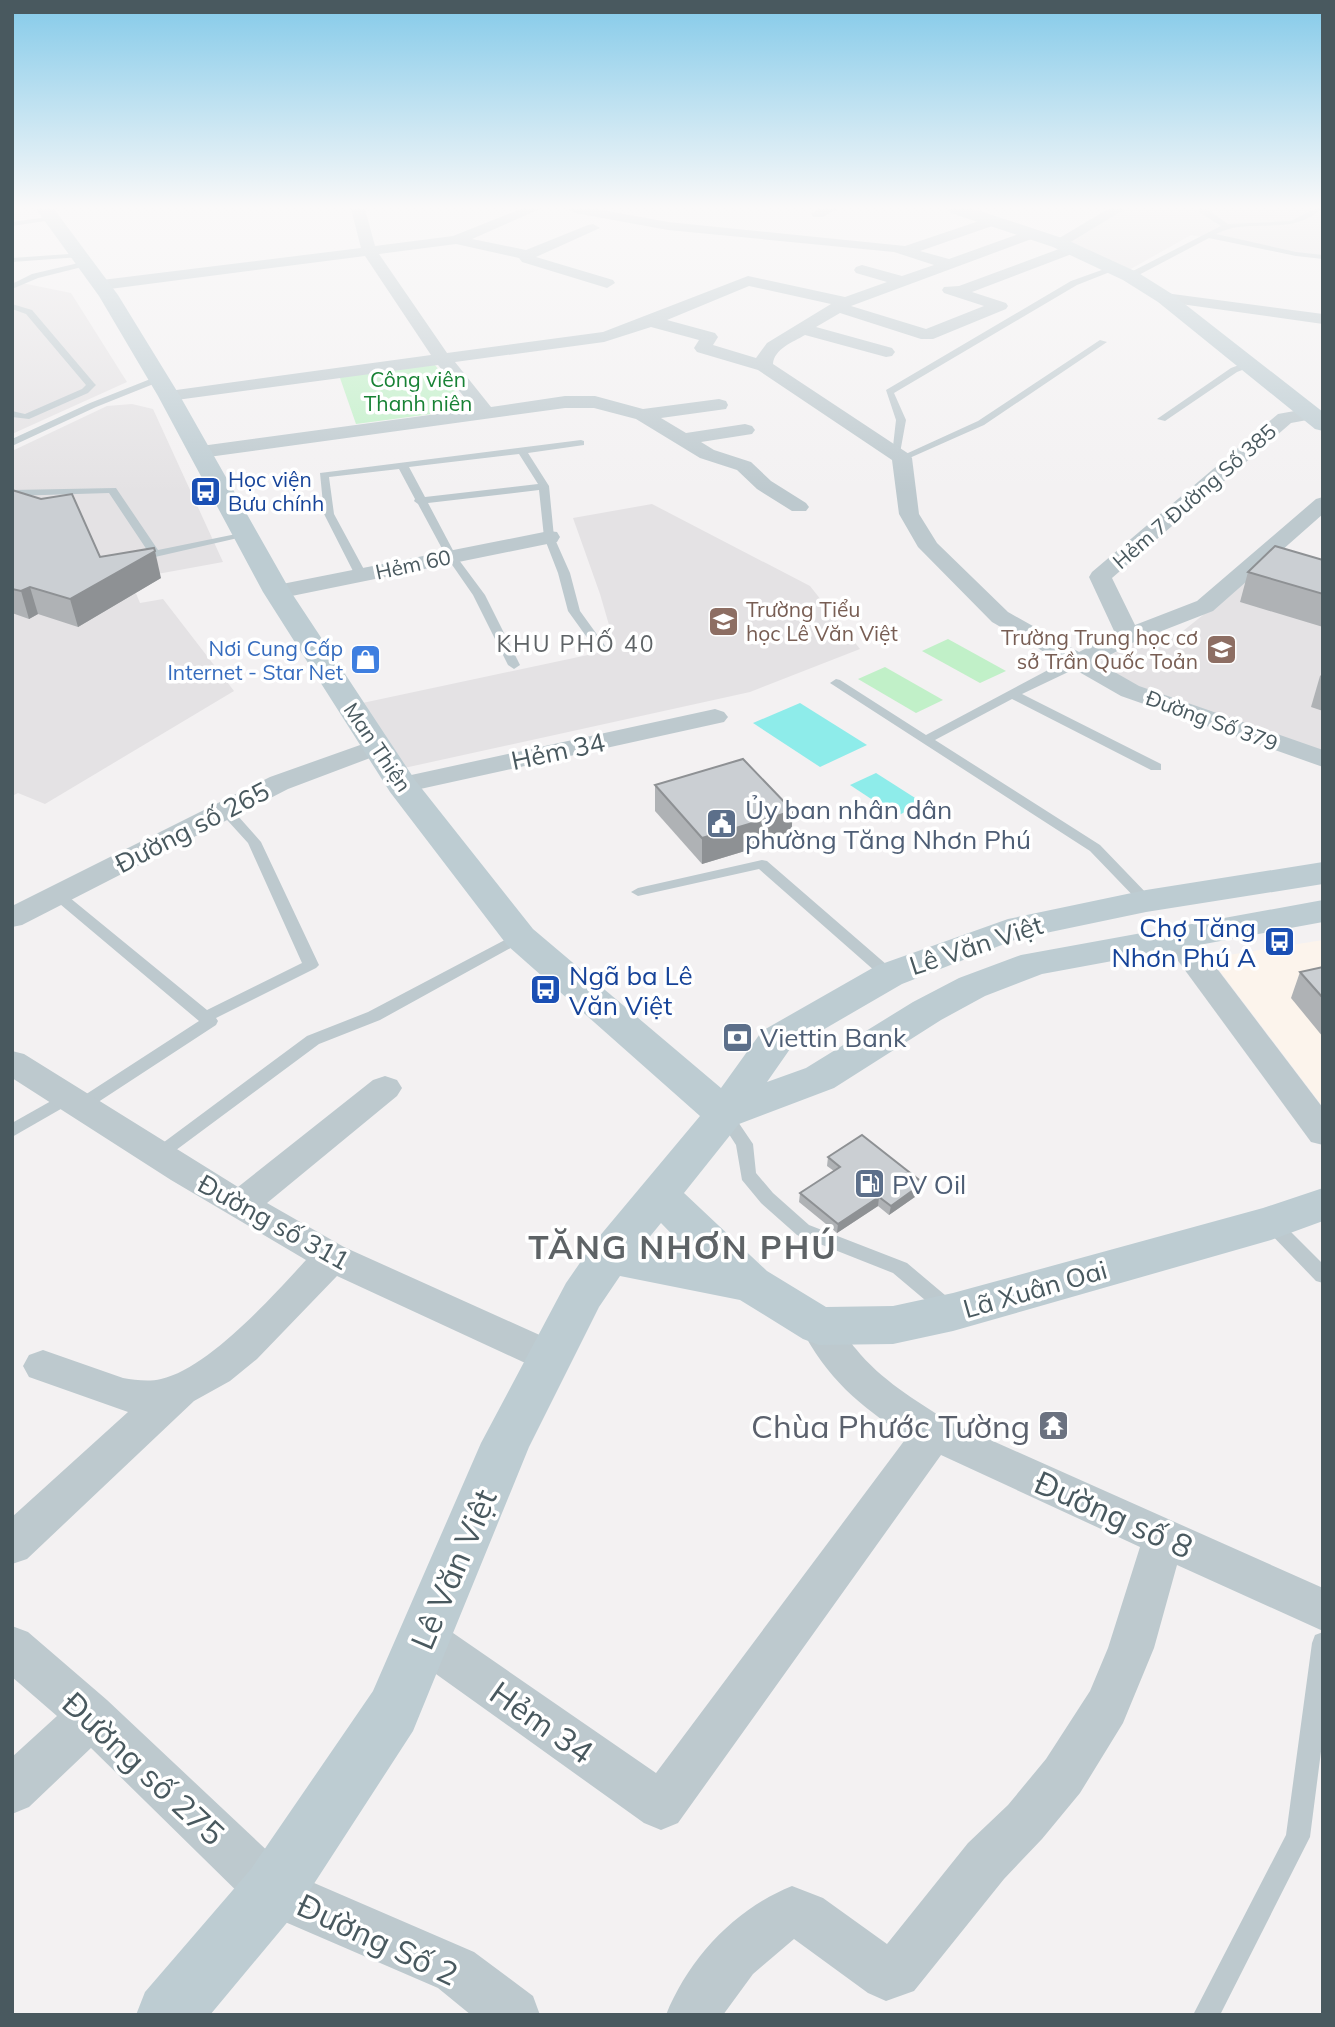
<svg xmlns="http://www.w3.org/2000/svg" width="1335" height="2027" viewBox="0 0 1335 2027" font-family="Mulish,sans-serif">
<style>
.commercial{fill:#fcf4ec}
.education{fill:#e4e2e4}
.green{fill:#c1f0c8}
.water{fill:#8eecea}
.lines{fill:none;stroke-linecap:round;stroke-linejoin:round}
.lane{fill:#bdc9ce;fill-rule:evenodd}
.street{fill:#bdc9ce;fill-rule:evenodd}
.secondary{fill:#bdccd2;fill-rule:evenodd}
.wall{fill:#afb2b5}
.shaded-wall{fill:#8e9194}
.building{fill:#cbcfd3;stroke:#8e9194;stroke-width:2}
.labels{text-anchor:middle;dominant-baseline:central;stroke-width:7;stroke-linejoin:round;paint-order:stroke}
.far-park-label{font-size:21px;fill:#188235;stroke:#fff}
.far-transit-label{font-size:21px;fill:#164399;stroke:#fff;text-anchor:start}
.far-street-label{font-size:21px;fill:#49595f;stroke:#fff}
.far-education-label{font-size:21px;fill:#785e54;stroke:#fff;text-anchor:start}
.far-shop-label{font-size:21px;fill:#366cbe;stroke:#fff;text-anchor:end}
.far-neighbourhood-label{font-size:23px;letter-spacing:2px;fill:#5e6366;stroke:#fff}
.street-label{font-size:26px;fill:#49595f;stroke:#fff}
.service-label{font-size:26px;fill:#4e5e75;stroke:#fff;text-anchor:start}
.transit-label{font-size:26px;fill:#164399;stroke:#fff;text-anchor:end}
.near-worship-label{font-size:32px;fill:#5b616d;stroke:#fff;text-anchor:end}
.near-street-label{font-size:32px;fill:#49595f;stroke:#fff}
.district-label{font-size:33px;font-weight:bold;letter-spacing:2px;fill:#5e6366;stroke:#fff}
</style>
<rect width="100%" height="100%" fill="#f3f1f2"/>
<polygon class="commercial" points="1323,940 1323,1107 1210,958"/>
<g class="education">
<polygon points="1121,209 1323,209 1323,259 1191,235 1129,270 1064,241"/>
<polygon points="12,281 71,293 127,382 12,434"/>
<polygon points="132,404 153,409 223,562 130,579 140,603 163,599 234,691 45,804 18,793 12,796 12,451 107,406"/>
<polygon points="652,504 810,586 860,649 750,692 395,770 353,705 616,649 600,594 573,518"/>
<polygon points="1263,567 1323,585 1323,753 1142,689 1097,664 1153,629 1178,635"/>
</g>
<g class="green">
<polygon points="435,365 469,409 356,424 340,378 343,375"/>
<polygon points="948,639 1006,671 980,683 922,651"/>
<polygon points="885,667 943,700 916,713 858,679"/>
</g>
<g class="water">
<polygon points="800,703 867,745 820,767 753,723"/>
<polygon points="876,773 923,803 897,816 850,785"/>
</g>
<g class="lines">
<g class="lane">
<path d="M1199,209H1207L1228,224L1291,221L1314,209H1322C1288,238 1250,216 1216,234L1296,252L1323,255V259L1296,256L1209,238L1133,278H1127V274L1221,226L1199,212Z"/>
<polygon points="55,216 52,220 12,226 12,222"/>
<polygon points="83,253 80,257 12,262 12,258"/>
<polygon points="87,261 90,265 38,278 12,289 12,284 32,274"/>
<polygon points="1113,266 1120,268 1077,285 894,393 906,420 900,453 892,455 896,420 886,390 1071,281"/>
<polygon points="12,304 32,310 94,383 96,385 88,393 29,419 12,417 12,411 25,414 82,389 86,385 26,314 12,309"/>
<polygon points="1100,340 1107,342 984,425 905,460 897,458 978,421"/>
<polygon points="1247,362 1250,363 1250,367 1237,372 1165,421 1157,419 1231,368"/>
<polygon points="158,376 161,377 161,381 96,407 12,446 12,439 90,403"/>
<path d="M581,440L584,441V445L528,453L549,486L554,537L570,573L580,611L606,647L604,650H596L568,611L558,573L544,537L539,490L428,503L456,556L485,595L520,665L514,669L508,665L473,595L446,556L418,504L414,501L415,499L399,469L329,477L334,514L367,575L365,577L355,575L324,514L320,473ZM519,454L538,484L425,497L409,467Z"/>
<polygon points="116,488 158,550 246,532 251,535 155,557 151,556 109,493 12,496 12,490"/>
<polygon points="1079,658 1083,659 1083,665 1022,694 1161,764 1161,770 1151,770 1012,699 935,740 1100,845 1151,898 1153,901 1151,904 1141,904 1090,851 830,683 836,679 840,680 926,735 1048,670"/>
<polygon points="225,806 230,807 261,842 319,965 316,968 216,1018 218,1021 216,1025 86,1110 74,1110 72,1106 74,1102 199,1021 54,899 52,896 54,893 64,893 207,1010 302,963 248,843 218,810"/>
<polygon points="762,860 767,861 894,971 897,975 894,979 884,979 759,869 638,896 631,892 638,888"/>
<polygon points="520,932 527,937 525,940 380,1020 319,1044 164,1159 152,1159 149,1155 152,1151 307,1036 368,1012"/>
<polygon points="67,1092 73,1094 75,1098 73,1102 12,1137 12,1123"/>
<polygon points="724,1108 730,1110 753,1144 756,1173 773,1193 809,1225 907,1263 958,1306 960,1311 958,1316 951,1319 944,1316 893,1273 797,1235 761,1203 742,1180 736,1145 716,1114 718,1110"/>
<polygon points="1271,1216 1277,1218 1323,1264 1323,1283 1316,1281 1265,1228 1262,1223 1265,1218"/>
<polygon points="1323,1632 1323,1736 1310,1837 1220,2015 1193,2015 1286,1835 1312,1643 1315,1635"/>
</g>
<g class="street">
<path d="M351,209H365L375,246L453,236L521,209H540L472,239L526,250L588,225L593,224L600,228L536,257L613,280L615,283L607,288L522,262L519,258L456,244L379,254L447,353L603,332L748,276L845,297L887,282L856,273L854,270L856,267L862,265L902,276L934,265L894,252L668,230L575,213L568,209H597L668,222L905,246L988,218H998L1000,221L998,224L920,251L949,259L1027,231H1037L1039,234L1037,237L851,306L926,329L984,306L944,293L942,290L944,287L959,286L1067,246H1077L1080,249L1077,252L972,292L1006,303L1008,306L1006,309L933,339H921L840,313L816,327L892,348L895,352L892,356L886,357L805,335C793,342 774,349 773,364L909,454L912,458L919,514L937,543L1008,612L1079,652L1115,633L1089,577L1092,572L1278,414L1311,408L1318,410L1320,414L1318,418L1291,423L1112,578L1135,625L1197,601L1316,499L1323,497V514L1213,611L1136,641L1097,662L1139,686L1323,750V767L1121,696L992,622L918,547L899,514L892,460L758,370L697,352L694,348L699,340L651,327L604,342L455,362L491,407L565,396H595L643,409L719,399L726,401L728,405L726,409L661,418L686,433L745,424L752,426L755,430L752,434L701,442L714,450L751,462L771,481L806,503L809,507L806,511H792L757,489L737,470L700,458L636,419L594,408H565L201,458L194,456L191,452L194,448L201,446L474,409L438,365L169,401L163,400L160,396L169,391L431,355L365,256L102,290L94,285L102,280L361,248ZM749,286L831,304L767,343L756,358L713,345L718,337L715,333L667,320Z"/>
<polygon points="818,209 837,209 823,217 813,217 811,214"/>
<polygon points="1108,209 1125,209 1064,246 1059,248 1051,243"/>
<polygon points="1165,293 1323,314 1323,324 1159,301 1157,298 1159,295"/>
<polygon points="549,531 557,532 560,537 557,542 277,599 269,597 266,592 269,587 277,585"/>
<polygon points="715,709 724,712 728,717 724,722 402,793 393,791 389,785 393,779 402,777"/>
<polygon points="377,739 386,742 390,747 386,752 288,789 22,925 12,927 12,906 270,777"/>
<polygon points="1176,927 1187,929 1323,1108 1323,1145 1311,1142 1165,943 1161,936 1165,929"/>
<path d="M12,1051L24,1054L238,1187L373,1080L385,1076L397,1080L402,1088L397,1096L267,1203L344,1247L564,1346L569,1357L564,1368L550,1373L536,1368L337,1276L257,1359L230,1381L194,1401L27,1559L12,1564V1517L128,1412L29,1377L23,1366L29,1355L43,1350L123,1378C135,1380 149,1382 161,1379C208,1369 274,1295 306,1260L171,1180L12,1078Z"/>
<path d="M819,1311C839,1317 843,1334 856,1349C881,1380 915,1400 948,1421L1323,1588V1631L1177,1565L1154,1648L1123,1723L1080,1793L1042,1839L1004,1879L914,1991L886,2001L868,1993L794,1939L753,1974L723,2015H666C689,1958 735,1909 792,1886L823,1898L887,1944L968,1843L1008,1805L1046,1759L1090,1691L1108,1648L1140,1547L941,1455L678,1823L661,1830L644,1823L408,1654L402,1639L408,1624L424,1618L440,1624L656,1773L907,1437C859,1405 827,1379 800,1326L806,1315Z"/>
<polygon points="12,1626 28,1632 107,1700 291,1873 474,1952 533,1996 540,2015 471,2015 438,1988 255,1909 91,1748 29,1807 12,1814 12,1757 57,1716 12,1677"/>
</g>
<g class="secondary">
<path d="M36,209H54L118,295L180,396L291,592L415,780L533,929L721,1088L762,1031L876,966L1008,919L1146,890L1323,862V884L1146,912L1017,939L902,984L790,1049L767,1082L806,1068L913,1002L959,978L1021,955L1323,900V922L1042,974L985,996L941,1020L834,1088L739,1124L684,1193L767,1271L826,1307L893,1306L953,1293L1263,1208L1323,1188V1221L1271,1240L953,1331L893,1344L819,1345L803,1339L740,1300L620,1276L599,1307L529,1447L413,1731L295,1913L210,2015H136L145,1992L251,1869L373,1691L481,1443L566,1283L593,1244L700,1116L507,945L390,792L263,592L158,396L99,296ZM661,1223L692,1255L643,1245Z"/>
<polygon points="948,209 974,209 1065,239 1137,272 1172,294 1323,412 1323,431 1315,429 1158,302 1123,280 1053,247 951,213"/>
</g>
</g>
<g class="wall">
<polygon points="12,490 100,557 161,578 78,627 38,614 29,619 12,613"/>
<polygon points="1323,560 1323,627 1240,602 1248,572"/>
<polygon points="1323,673 1323,711 1311,707 1320,676"/>
<polygon points="655,785 793,811 791,837 702,864 655,811"/>
<polygon points="1323,967 1323,1037 1291,998 1300,972"/>
<polygon points="828,1157 923,1183 922,1192 889,1215 878,1206 837,1233 799,1202 800,1193 834,1171 827,1166"/>
</g>
<g class="shaded-wall">
<polygon points="155,551 161,578 78,627 70,599"/>
<polygon points="30,587 38,614 29,619 21,591"/>
<polygon points="793,811 791,837 702,864 702,838"/>
<polygon points="923,1183 922,1192 889,1215 891,1206"/>
<polygon points="879,1197 878,1206 837,1233 838,1224"/>
</g>
<g class="building">
<polygon points="12,490 41,499 72,494 100,557 154,548 155,551 70,599 30,587 21,591 12,589"/>
<polygon points="1275,546 1323,560 1323,594 1248,572"/>
<polygon points="743,759 793,811 702,838 655,785"/>
<polygon points="1323,967 1323,998 1300,972"/>
<polygon points="862,1135 923,1183 891,1206 879,1197 838,1224 800,1193 840,1167 828,1157"/>
</g>
<linearGradient id="sky" x2="0" y2="1"><stop stop-color="#84cae9"/><stop offset="0.42" stop-color="#faf9f9"/><stop offset="1" stop-color="#faf9f9" stop-opacity="0"/></linearGradient>
<rect width="1335" height="493" fill="url(#sky)"/>
<defs>
<symbol id="bus-square" viewBox="-11 -11 22 22"><rect x="-9" y="-9" width="18" height="18" rx="4" fill="#1a4fb4" stroke="#fff"/><path d="M-5-6H5V4H4V6H2V4H-2V6H-4V4H-5ZM-3.5-4V0h7V-4ZM-3.5 1.2v1.5H-2V1.2ZM2 1.2v1.5H3.5V1.2Z" fill="#fff"/></symbol>
<symbol id="school-square" viewBox="-11 -11 22 22"><rect x="-9" y="-9" width="18" height="18" rx="4" fill="#8d6e63" stroke="#fff"/><path d="M0-5L7-2L0 1L-7-2ZM-4 1L0 2.5L4 1V4Q0 6-4 4Z" fill="#fff"/></symbol>
<symbol id="shop-square" viewBox="-11 -11 22 22"><rect x="-9" y="-9" width="18" height="18" rx="4" fill="#3f7fe0" stroke="#fff"/><path d="M-5-2.5h2.3a2.7 3.5 0 0 1 5.4 0H5L5.5 6h-11ZM-1.5-2.5h3a1.5 2.3 0 0 0-3 0Z" fill="#fff"/></symbol>
<symbol id="civic-square" viewBox="-11 -11 22 22"><rect x="-9" y="-9" width="18" height="18" rx="4" fill="#5c6f8a" stroke="#fff"/><path d="M-.6-6.5H3V-4.5H.6V-3L4-1V1h2V6H-6V1h2V-1L-.6-3ZM-1.2 2.5V6h2.4V2.5Z" fill="#fff"/></symbol>
<symbol id="bank-square" viewBox="-11 -11 22 22"><rect x="-9" y="-9" width="18" height="18" rx="4" fill="#5c6f8a" stroke="#fff"/><path d="M-6-4H6V4H-6ZM0-2.3a2.3 2.3 0 1 0 0 4.6a2.3 2.3 0 1 0 0-4.6Z" fill="#fff"/></symbol>
<symbol id="fuel-square" viewBox="-11 -11 22 22"><rect x="-9" y="-9" width="18" height="18" rx="4" fill="#5c6f8a" stroke="#fff"/><path d="M-5.5-6h7V0h2V4h1.3V-2.5L3-4.5l.8-.8L6-3V5H2.5V1h-1V6h-7ZM-4.2-4.7v3.2H.2V-4.7Z" fill="#fff"/></symbol>
<symbol id="temple-square" viewBox="-11 -11 22 22"><rect x="-9" y="-9" width="18" height="18" rx="4" fill="#6b7280" stroke="#fff"/><path d="M0-6L5-2H3V0L6.5 2.5H4V6H1.5V3h-3V6H-4V2.5H-6.5L-3 0V-2H-5Z" fill="#fff"/></symbol>
</defs>
<g fill-rule="evenodd">
<use href="#bus-square" x="188" y="474" width="35" height="35"/>
<use href="#school-square" x="706" y="604" width="35" height="35"/>
<use href="#school-square" x="1204" y="632" width="35" height="35"/>
<use href="#shop-square" x="348" y="642" width="35" height="35"/>
<use href="#civic-square" x="704" y="806" width="35" height="35"/>
<use href="#bus-square" x="1262" y="924" width="35" height="35"/>
<use href="#bus-square" x="528" y="972" width="35" height="35"/>
<use href="#bank-square" x="720" y="1020" width="35" height="35"/>
<use href="#fuel-square" x="852" y="1166" width="35" height="35"/>
<use href="#temple-square" x="1036" y="1408" width="35" height="35"/>
</g>
<g class="labels">
<g class="far-park-label">
<text x="418" y="379">Công viên<tspan x="418" dy="24">Thanh niên</tspan></text>
</g>
<g class="far-transit-label">
<text x="228" y="479">Học viện<tspan x="228" dy="24">Bưu chính</tspan></text>
</g>
<g class="far-street-label">
<text transform="translate(1194 496) rotate(-41)">Hẻm 7 Đường Số 385</text>
<text transform="translate(413 564) rotate(-12)">Hẻm 60</text>
<text transform="translate(1212 720) rotate(20)">Đường Số 379</text>
<text transform="translate(378 747) rotate(56)">Man Thiện</text>
</g>
<g class="far-education-label">
<text x="746" y="609">Trường Tiểu<tspan x="746" dy="24">học Lê Văn Việt</tspan></text>
<text x="1198" y="637" text-anchor="end">Trường Trung học cơ<tspan x="1198" dy="24">sở Trần Quốc Toản</tspan></text>
</g>
<g class="far-shop-label">
<text x="343" y="648">Nơi Cung Cấp<tspan x="343" dy="24">Internet - Star Net</tspan></text>
</g>
<g class="far-neighbourhood-label">
<text x="576" y="643">KHU PHỐ 40</text>
</g>
<g class="street-label">
<text transform="translate(558 751) rotate(-12)">Hẻm 34</text>
<text transform="translate(192 827) rotate(-27)">Đường số 265</text>
<text transform="translate(976 945) rotate(-18)">Lê Văn Việt</text>
<text transform="translate(274 1222) rotate(29)">Đường số 311</text>
<text transform="translate(1035 1289) rotate(-16)">Lã Xuân Oai</text>
</g>
<g class="service-label">
<text x="745" y="809">Ủy ban nhân dân<tspan x="745" dy="30">phường Tăng Nhơn Phú</tspan></text>
<text x="760" y="1037">Viettin Bank</text>
<text x="892" y="1184">PV Oil</text>
</g>
<g class="transit-label">
<text x="1256" y="927">Chợ Tăng<tspan x="1256" dy="30">Nhơn Phú A</tspan></text>
<text x="569" y="975" text-anchor="start">Ngã ba Lê<tspan x="569" dy="30">Văn Việt</tspan></text>
</g>
<g class="near-worship-label">
<text x="1030" y="1426">Chùa Phước Tường</text>
</g>
<g class="near-street-label">
<text transform="translate(1114 1514) rotate(24)">Đường số 8</text>
<text transform="translate(453 1569) rotate(-67)">Lê Văn Việt</text>
<text transform="translate(542 1722) rotate(35)">Hẻm 34</text>
<text transform="translate(144 1768) rotate(43)">Đường số 275</text>
<text transform="translate(378 1939) rotate(25)">Đường Số 2</text>
</g>
<g class="district-label">
<text x="683" y="1246">TĂNG NHƠN PHÚ</text>
</g>
</g>
<rect width="1335" height="2027" fill="none" stroke="#49595f" stroke-width="28"/>
</svg>
